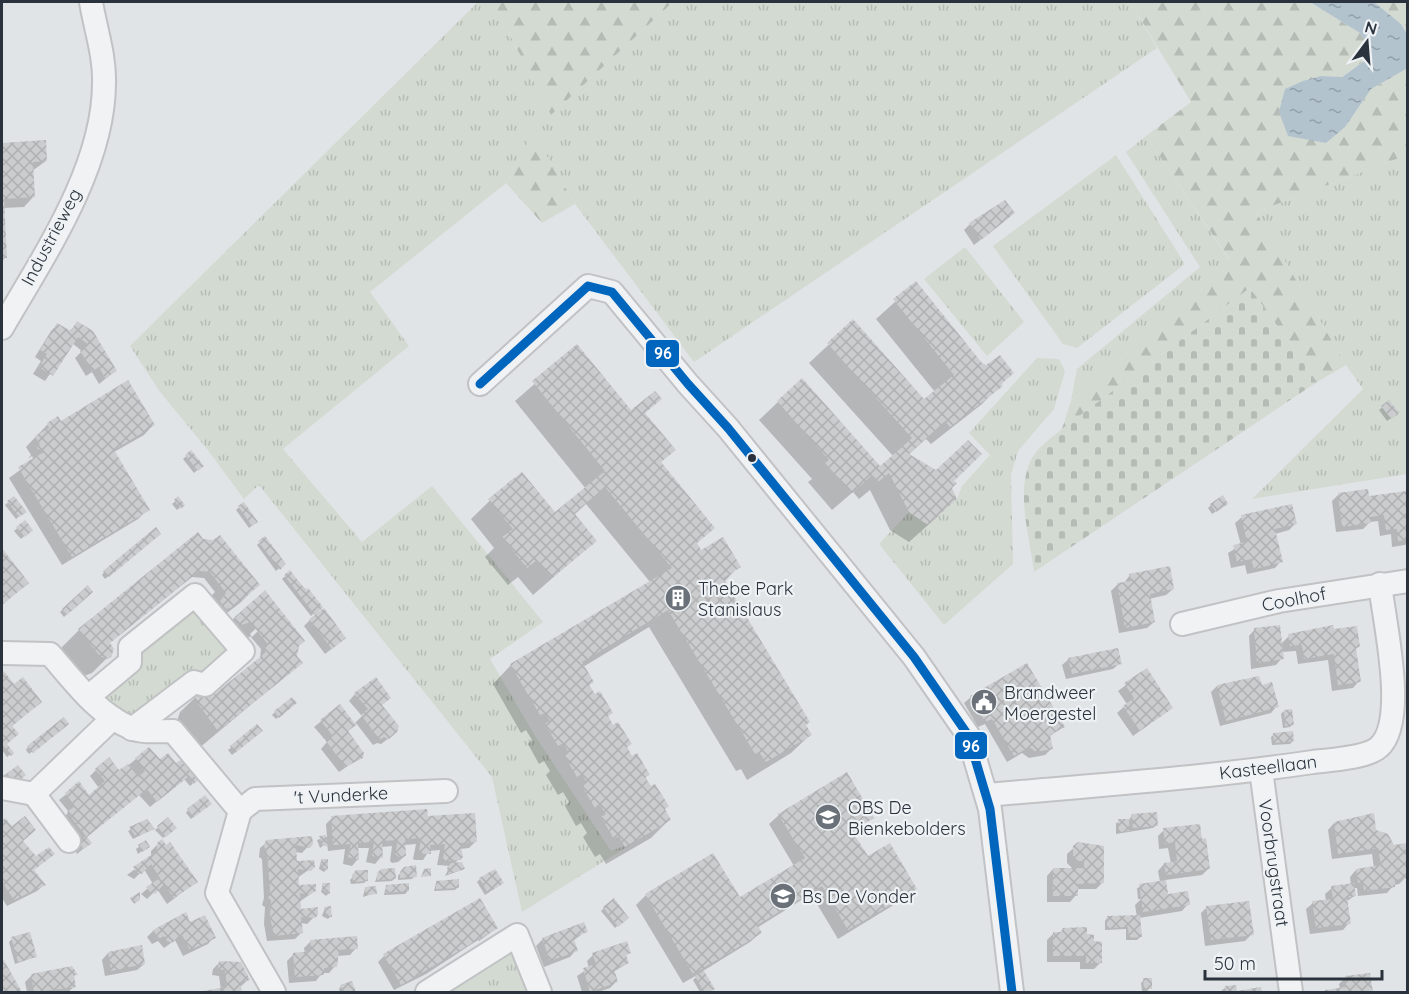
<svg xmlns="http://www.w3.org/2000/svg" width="1409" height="994" viewBox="0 0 1409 994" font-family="Quicksand,sans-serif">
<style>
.grass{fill:url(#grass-tufts)}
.forest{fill:url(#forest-firs)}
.cemetery{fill:url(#cemetery-stones)}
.water{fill:url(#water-ripples)}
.shadow{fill:#0003;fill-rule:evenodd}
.building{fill:url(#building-cross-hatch)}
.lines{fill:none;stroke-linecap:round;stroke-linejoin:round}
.street-casing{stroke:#c0c2c4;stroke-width:26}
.street{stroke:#f0f2f3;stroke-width:22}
.bus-1-casing{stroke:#eff2f5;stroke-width:14}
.bus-1{stroke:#0065bd;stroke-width:9}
.bus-dot{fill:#2a333d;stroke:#eff2f5;stroke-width:2}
.labels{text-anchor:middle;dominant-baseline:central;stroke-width:4.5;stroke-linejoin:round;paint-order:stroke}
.street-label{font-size:18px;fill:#2a333d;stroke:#eff2f5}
.poi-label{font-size:18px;fill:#2a333d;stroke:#eff2f5;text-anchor:start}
.line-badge{stroke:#eff2f5;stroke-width:2}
.badge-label{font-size:16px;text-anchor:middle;font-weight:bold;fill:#fff}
</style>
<defs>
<pattern id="grass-tufts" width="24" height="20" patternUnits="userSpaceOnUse" patternTransform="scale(1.5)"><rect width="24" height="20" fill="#d3dad2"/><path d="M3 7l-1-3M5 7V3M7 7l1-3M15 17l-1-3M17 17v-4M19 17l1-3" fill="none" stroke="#b5bcb5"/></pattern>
<pattern id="forest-firs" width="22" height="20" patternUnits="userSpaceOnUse" patternTransform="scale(1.5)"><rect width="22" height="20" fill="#d3dad2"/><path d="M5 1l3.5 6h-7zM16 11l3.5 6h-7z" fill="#b5bcb5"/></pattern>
<pattern id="cemetery-stones" width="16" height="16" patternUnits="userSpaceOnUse" patternTransform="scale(1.5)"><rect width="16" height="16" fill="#d3dad2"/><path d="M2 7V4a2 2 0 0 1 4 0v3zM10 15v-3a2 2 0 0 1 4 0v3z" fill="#b5bcb5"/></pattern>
<pattern id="water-ripples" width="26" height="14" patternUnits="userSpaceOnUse" patternTransform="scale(1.5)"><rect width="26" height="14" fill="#b3c3ce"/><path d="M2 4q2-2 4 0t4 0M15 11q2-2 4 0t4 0" fill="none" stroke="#929fa8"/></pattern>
<pattern id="building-cross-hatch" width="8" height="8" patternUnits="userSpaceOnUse" patternTransform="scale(1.5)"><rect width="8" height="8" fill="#caccce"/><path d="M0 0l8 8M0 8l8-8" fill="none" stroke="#aeb0b2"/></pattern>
</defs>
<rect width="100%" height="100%" fill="#e1e4e6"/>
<g class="grass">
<polygon points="478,2 493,2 551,115 673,2 1130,2 1157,48 694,362 575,204 533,133 506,183 370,292 409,346 283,449 362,542 432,486 543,622 490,659 535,736 611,851 635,842 522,912 492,777 259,485 244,499 207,449 160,392 130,346"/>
<polygon points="1146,136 1229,260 1229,266 1071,401 1077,369 1200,267 1126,152"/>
<polygon points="1116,155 1185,264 1077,348 1063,344 993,246"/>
<polygon points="1407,155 1407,474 1252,499 1363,389 1346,365 1256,212"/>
<polygon points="965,247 1024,322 987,356 924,279"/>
<polygon points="1037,358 1059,359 1065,371 1054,409 1018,451 1011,475 1013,564 944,625 879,544 909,512 928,524 957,499 962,486 990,455 969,433"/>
<polygon points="190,605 233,651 208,674 132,720 102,695 135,650"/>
<polygon points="507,944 517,951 530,992 437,992"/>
</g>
<g class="forest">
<polygon points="493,2 673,2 551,115"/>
<polygon points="1130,2 1310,2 1360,33 1368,46 1367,59 1341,77 1321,76 1360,102 1371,89 1406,69 1407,65 1407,155 1256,212 1346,365 1317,382 1250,288 1062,429 1071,401 1229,266 1229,259 1146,136 1191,102"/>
<polygon points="1374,2 1407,2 1407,34 1401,24"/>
<polygon points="533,133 575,204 542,223 506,183"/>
</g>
<path class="cemetery" d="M1250,288L1317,382L1034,572C1030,538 1016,495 1030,462C1036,448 1051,438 1062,429Z"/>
<polygon class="water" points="1310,2 1374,2 1401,24 1407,34 1406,69 1371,89 1345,127 1326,143 1288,136 1279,112 1285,89 1303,81 1321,76 1342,77 1367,59 1368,46 1360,33"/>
<g class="shadow">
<polygon points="45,142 46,161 32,171 33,197 24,207 3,208 6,257 2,261 2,144"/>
<polygon points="1007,219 974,245 964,230 970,224"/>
<polygon points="916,283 981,364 1012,373 982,404 931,444 926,439 908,455 953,481 937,517 909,542 890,530 870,490 859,499 853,492 832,510 808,482 812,479 759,420 801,380 880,468 893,456 809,363 853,322 924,401 935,392 876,319"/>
<polygon points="77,323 115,371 99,384 92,372 86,376 75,358 82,351 72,343 45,381 33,374 41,361 35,357 51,331 57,325 69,332"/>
<polygon points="577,347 631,412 644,413 674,450 660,463 713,527 696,544 700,552 739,566 724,582 810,735 791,753 747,780 741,769 736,771 649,627 583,667 588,686 632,758 648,775 644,779 669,820 651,838 606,864 600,854 595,857 583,837 587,833 581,823 576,826 565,806 569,802 563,792 558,795 546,775 550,771 544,761 539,764 528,744 532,740 526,730 521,733 493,684 511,665 650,582 586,504 574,515 595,541 533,595 518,577 508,585 485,557 494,548 471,519 510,481 522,474 555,514 586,489 515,401"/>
<polygon points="1389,402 1394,416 1387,421 1379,410"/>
<polygon points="58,418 60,423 153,425 144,435 114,452 148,509 138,519 62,565 9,478 34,460 32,456 28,459 31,455 26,447 47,425"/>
<polygon points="191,452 202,466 194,473 183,459"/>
<polygon points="1405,493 1408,543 1405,545 1392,547 1391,534 1380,536 1378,521 1370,522 1363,529 1336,532 1332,501 1339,494 1368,497"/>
<polygon points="14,498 22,514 16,519 5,505"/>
<polygon points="178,499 183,505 177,510 172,504"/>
<polygon points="243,504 253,525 249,528 236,510"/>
<polygon points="1211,505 1224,506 1212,514 1208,508"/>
<polygon points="1242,517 1295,524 1289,530 1275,534 1281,561 1275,568 1247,574 1245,565 1231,568 1228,553 1241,545 1235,523"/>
<polygon points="24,522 31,530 21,539 14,531"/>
<polygon points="157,536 105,579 102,575 104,572"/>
<polygon points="202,540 258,585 240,603 210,626 203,622 209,612 203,604 215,592 204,578 192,577 108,644 111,654 92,673 84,676 61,648 79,630"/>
<polygon points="259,543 284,564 276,571 257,545"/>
<polygon points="2,550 27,583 2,605"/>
<polygon points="290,572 321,607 311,616 282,579"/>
<polygon points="1130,575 1173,589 1166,595 1149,599 1154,622 1147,628 1119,633 1111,591 1118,584 1124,583"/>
<polygon points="87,587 91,592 64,617 60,612"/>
<path d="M265,593L303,641L297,647L296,657L301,663L198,749L177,721L180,712L199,694L204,693L210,699L260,659L261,649L250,636L237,648L231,640L220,643L217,640V635L236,616ZM261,624V628L252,637L250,634Z"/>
<polygon points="310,620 338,644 325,654 304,626"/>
<polygon points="1255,629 1281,644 1289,636 1333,631 1358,646 1355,650 1359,681 1353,688 1332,691 1328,660 1298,664 1296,651 1281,652 1282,658 1276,665 1251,669 1249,636"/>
<polygon points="1069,659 1120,663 1113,669 1066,679 1062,665"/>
<polygon points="1146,670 1171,708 1133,736 1117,713 1127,704 1118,691"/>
<polygon points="4,673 14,686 40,702 11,727 5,745 12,753 7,757 2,750 2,675"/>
<polygon points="1217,686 1261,687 1277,706 1271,713 1220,726 1211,692"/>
<polygon points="355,694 381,705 389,738 381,744 377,743 373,745 356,723 347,732 361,757 339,772 321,749 327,742 314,727 340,706 354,724 362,716 349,701"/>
<polygon points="971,697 1063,726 1049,737 1051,749 1045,755 1029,758 1022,753 1007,762 985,724 978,727 964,703"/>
<polygon points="292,706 276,719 272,715 275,712"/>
<polygon points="1284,711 1293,724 1290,727 1283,728 1281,714"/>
<polygon points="64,726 29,754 26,750 28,747"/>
<polygon points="257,727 258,734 232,755 228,750"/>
<polygon points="1274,734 1293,741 1290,744 1272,745 1271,737"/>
<polygon points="136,759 176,765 197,780 190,786 184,779 150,807 139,795 85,838 90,843 77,854 61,820 69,812 59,800 79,784 89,797 99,788 90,776 96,770 119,773"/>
<polygon points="207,806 191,819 186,813 188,810"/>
<polygon points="779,815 872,817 852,833 867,858 915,889 905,898 838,939 811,894 757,928 760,933 750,942 703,971 713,988 708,992 700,992 693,980 699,974 683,983 636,905 646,895 739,899 794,866 769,824"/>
<polygon points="1132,815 1156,825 1153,828 1116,834 1116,823 1129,820"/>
<polygon points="332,818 426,818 476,841 469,848 460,849 462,856 454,864 464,869 445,876 450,866 437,865 440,850 429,851 423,860 415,860 413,859 416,844 404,845 405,856 398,862 392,863 390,861 392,846 381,847 381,857 375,864 366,862 369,848 357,848 358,859 352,866 343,864 345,849 328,851 327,843 320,848 317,840 327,837 326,824"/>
<polygon points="168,819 172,831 163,838 155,830"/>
<polygon points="5,820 22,841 33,871 44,885 37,891 7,906 2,898 2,823"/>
<polygon points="147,821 153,829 133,839 128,831"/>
<polygon points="1334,823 1375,832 1394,847 1408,845 1406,877 1399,884 1394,885 1387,893 1358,896 1357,888 1353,888 1354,896 1346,902 1349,923 1343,930 1310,934 1306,909 1313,903 1326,901 1325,894 1332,888 1351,885 1350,877 1356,870 1374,868 1372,854 1332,859 1328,830"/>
<polygon points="1164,830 1208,869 1202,875 1165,880 1167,895 1188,904 1182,911 1139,918 1140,937 1137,940 1126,940 1126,929 1105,930 1105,921 1107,918 1137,917 1135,905 1141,899 1138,899 1137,888 1160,882 1158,871 1164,864 1171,864 1168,848 1159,849 1158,836"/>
<polygon points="146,842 145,849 138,854 136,849"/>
<polygon points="267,842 311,843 302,853 295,852 296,863 313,867 297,878 298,886 315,891 299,902 300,910 317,914 307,924 301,923 301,933 295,939 267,941 264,924 265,907 262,905 264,898 262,859 259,857 260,848"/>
<polygon points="158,844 196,882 167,904 157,889 147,899 141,894 153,884 144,869 134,879 127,875 151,857 151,851"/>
<polygon points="1078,844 1103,882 1096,889 1076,889 1076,895 1070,902 1047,902 1047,876 1053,869 1073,869 1067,863 1067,854"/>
<polygon points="321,861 327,869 324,872 319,869"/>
<polygon points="404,868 415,876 412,879 398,880 398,876"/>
<polygon points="357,872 367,880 364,883 351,884 350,880"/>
<polygon points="378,873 395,878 392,881 375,882"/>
<polygon points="480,879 500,885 485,895 477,882"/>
<polygon points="436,883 458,887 455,890 434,891"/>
<polygon points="323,885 329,893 326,896 321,892"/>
<polygon points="386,886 408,891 405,894 384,895"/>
<polygon points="365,888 375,893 363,897"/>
<polygon points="1207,907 1252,934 1245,941 1205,946 1201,913"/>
<polygon points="325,908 330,917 328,919 322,916"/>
<polygon points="604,908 624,920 615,928 601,911"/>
<polygon points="185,915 190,924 214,937 208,944 183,956 175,940 164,948 158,941 152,944 147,937 153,931"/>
<polygon points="584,924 586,931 573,941 576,950 570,957 544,967 536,946 542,940"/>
<polygon points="497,928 479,941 478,940 426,974 394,990 378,962 384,956"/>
<polygon points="1053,934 1086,936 1093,943 1101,962 1094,969 1080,969 1080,962 1047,962 1047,940"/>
<polygon points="12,939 35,957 15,964 9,942"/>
<polygon points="311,941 356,948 350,955 337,956 335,966 329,973 322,973 316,981 289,983 287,961 294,954 305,953 304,948"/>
<polygon points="108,953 144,964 137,970 105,976 102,960"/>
<polygon points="629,953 625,956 628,963 613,972 616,982 610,988 598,992 582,992 577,976 589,968 587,961 593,955"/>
<polygon points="2,960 20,992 2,992"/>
<polygon points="219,963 248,980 240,987 240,992 207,992 221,990 219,976 212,975 213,969"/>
<polygon points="76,974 73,978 75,986 68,992 27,992 25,982 31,976"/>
<polygon points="1369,974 1371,992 1324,992 1340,990 1339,984 1346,977"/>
<polygon points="1144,980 1150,988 1147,991 1142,991 1141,983"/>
<polygon points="351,982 355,992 340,992 339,989 341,986"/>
<polygon points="1235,986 1236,992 1260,989 1260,992 1220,992 1226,987"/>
</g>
<g class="building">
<polygon points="46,140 47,161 33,162 35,197 4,199 7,258 2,258 2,143"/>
<polygon points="1005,200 1015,213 981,240 969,223"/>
<polygon points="916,281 982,363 986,365 1000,355 1014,373 1001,384 1003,386 950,427 945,421 909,454 936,470 968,440 982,454 954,481 957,483 952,488 957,499 928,525 909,512 889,473 878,482 872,475 852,493 825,463 829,460 777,401 802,378 880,466 900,449 912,438 827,343 853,319 924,399 954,375 893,299"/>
<polygon points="77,321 93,331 117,371 105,378 99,367 93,371 80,351 89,345 78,337 53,376 39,367 47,354 40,350 57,323 71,331"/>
<polygon points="577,344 631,410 655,391 662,399 645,413 676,450 661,462 715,528 697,543 701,550 723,537 741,567 723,578 810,722 806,725 812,735 766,762 759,752 755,754 668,610 582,662 594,682 589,685 595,694 600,691 613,713 608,716 613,725 618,722 632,744 627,747 632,756 637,753 650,775 645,777 651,786 655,784 669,806 665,809 671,820 625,847 619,836 614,839 601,817 606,814 600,805 595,808 582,786 587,783 582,774 577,777 564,755 569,753 563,743 558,746 545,724 550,721 545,713 540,715 510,664 672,568 605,487 574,513 597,541 552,578 537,560 527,568 502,537 513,529 488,499 522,472 555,512 605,471 532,381"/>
<polygon points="128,380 155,425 114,450 150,510 72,557 18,467 44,452 42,448 38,450 37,447 40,445 35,436 49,428 47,423 58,416 61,421"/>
<polygon points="1389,400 1399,413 1391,419 1381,406"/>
<polygon points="191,450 204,466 198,471 185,455"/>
<polygon points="1368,489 1369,496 1407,491 1407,540 1398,541 1397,529 1386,530 1384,515 1370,517 1371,523 1342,527 1338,493"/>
<polygon points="1223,495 1228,504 1216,512 1210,504"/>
<polygon points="14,496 27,512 19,517 7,501"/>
<polygon points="178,496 185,505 181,509 174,500"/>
<polygon points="244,502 258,522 252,526 238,506"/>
<polygon points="1292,504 1297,524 1275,529 1283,562 1254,569 1251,559 1237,562 1233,545 1247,542 1241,515"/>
<polygon points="25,520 33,530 25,537 16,527"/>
<polygon points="156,527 161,534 109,577 103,571"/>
<polygon points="198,532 203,539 213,540 220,535 260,585 233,607 226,609 220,601 226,593 210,572 199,571 110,643 114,649 111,657 107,659 100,656 78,629"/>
<polygon points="265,536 286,564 280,570 258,541"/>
<polygon points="2,548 29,583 2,605"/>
<polygon points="1170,566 1174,589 1150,594 1155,622 1125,628 1117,583 1131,581 1129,574"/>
<polygon points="290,570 305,590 308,588 323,607 317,613 324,608 346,638 332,649 309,619 315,615 284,575"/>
<polygon points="88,585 93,592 67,615 62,609"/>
<polygon points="265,590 305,641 299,646 297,656 303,663 218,731 194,698 196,694 207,693 211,697 265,653 267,643 250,622 239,626 235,617"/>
<polygon points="1280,625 1284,659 1257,663 1254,628"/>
<polygon points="1333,625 1334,629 1357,626 1360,647 1356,648 1361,682 1338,685 1334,654 1304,659 1302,645 1290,646 1288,634"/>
<polygon points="1118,648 1122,664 1072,674 1068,658"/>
<polygon points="1027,663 1065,727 1050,735 1053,749 1036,752 1029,747 1014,756 992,719 985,722 970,696"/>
<polygon points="1147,668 1173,708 1140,731 1123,706 1134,698 1124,683"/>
<polygon points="4,671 14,684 23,677 42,702 12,726 19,734 7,744 14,753 11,756 4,747 2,748 2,673"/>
<polygon points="1259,676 1262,685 1272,682 1279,707 1226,721 1217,685"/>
<polygon points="376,677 391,698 382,705 399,726 397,732 389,739 384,737 380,740 361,715 368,709 354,693"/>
<polygon points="292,697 297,703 279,718 274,711"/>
<polygon points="340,704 356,725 348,731 364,753 363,758 345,767 326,741 333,736 320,720"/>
<polygon points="1292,709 1294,725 1285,726 1284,710"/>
<polygon points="64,717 69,724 33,753 27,746"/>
<polygon points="257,724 263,731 235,753 230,746"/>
<polygon points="1293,731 1294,741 1274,743 1273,733"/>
<polygon points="149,747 160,759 168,753 176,763 182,759 199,780 193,784 188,777 157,802 147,789 87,837 92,843 84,849 78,842 86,836 67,812 75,806 65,793 79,781 89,795 105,781 95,769 109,757 119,770 128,764 138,777 145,771 135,758"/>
<polygon points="18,765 26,775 14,785 2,777"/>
<polygon points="847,772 874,818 852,831 868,856 890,843 917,889 848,930 822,886 757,925 762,933 693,974 645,894 713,853 740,897 805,858 778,814"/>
<polygon points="205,795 212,804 194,817 187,809"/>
<polygon points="427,809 428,816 475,813 477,842 460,843 463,857 460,860 446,861 443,858 445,844 430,845 431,854 422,854 419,852 421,838 405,839 406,856 399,857 395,854 398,840 382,841 383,858 372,856 374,842 358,843 359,860 348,857 351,844 333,845 331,816"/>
<polygon points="1157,812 1158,826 1133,828 1131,814"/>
<polygon points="1374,813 1376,830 1388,834 1394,845 1407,843 1407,878 1395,880 1395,887 1364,891 1363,882 1358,883 1356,869 1381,865 1378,848 1338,854 1334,822"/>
<polygon points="25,816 36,830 23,841 36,856 49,847 55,854 34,870 46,885 14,900 2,882 2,871 5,868 2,864 2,821 5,818 12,826"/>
<polygon points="168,817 177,828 166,837 157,826"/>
<polygon points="147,819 155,829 136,837 129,827"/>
<polygon points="1118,819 1129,819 1130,831 1119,832"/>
<polygon points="1200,824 1202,839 1206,838 1210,869 1166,875 1164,863 1177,861 1175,842 1165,844 1163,828"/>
<polygon points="326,835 327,846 323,846 319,836"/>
<polygon points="312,836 313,844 310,848 296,845 297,861 314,860 315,867 311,871 298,869 299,885 316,884 316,891 308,895 300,893 301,909 318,907 318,915 315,918 301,917 303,933 274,936 270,917 271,900 268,898 270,890 267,853 264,846 266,840"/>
<polygon points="162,839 166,845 170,842 198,882 174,898 164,884 155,894 150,892 146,887 160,878 151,864 142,874 136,872 133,867 157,851 157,843"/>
<polygon points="146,840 150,847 142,852 138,845"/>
<polygon points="1078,842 1104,846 1104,883 1078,884 1078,896 1053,896 1053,868 1084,868 1084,861 1078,861 1073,857 1073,846"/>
<polygon points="321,859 328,859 328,870 321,866"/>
<polygon points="462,862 465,869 448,874 447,868 451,863"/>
<polygon points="416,865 417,877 400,878 400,872 404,867"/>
<polygon points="395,868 396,879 377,880 377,873 381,869"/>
<polygon points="431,868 431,876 421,877 424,869"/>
<polygon points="495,869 504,883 488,893 479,878"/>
<polygon points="356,870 368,870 368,881 353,882 352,875"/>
<polygon points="459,879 459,888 436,889 436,881"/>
<polygon points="1166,880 1168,894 1188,891 1190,905 1143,912 1139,884"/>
<polygon points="322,883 330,883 330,894 323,890"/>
<polygon points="409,883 409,891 386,893 386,885"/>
<polygon points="1354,883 1356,896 1347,898 1351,924 1316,928 1312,901 1333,899 1331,886"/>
<polygon points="376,886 377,894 365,895 365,887"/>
<polygon points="140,892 140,900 134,904 130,898"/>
<polygon points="480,898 498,928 401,985 383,954"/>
<polygon points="614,898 629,918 618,927 603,907"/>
<polygon points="1249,901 1254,935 1211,940 1206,906"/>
<polygon points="331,906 332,917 329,917 325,913 324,907"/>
<polygon points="186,912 190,922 205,915 216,938 190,950 182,935 172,943 167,941 164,936 159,939 153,930"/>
<polygon points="1140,915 1142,937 1129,938 1128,927 1107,928 1107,916"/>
<polygon points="584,922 588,932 573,937 578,951 550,961 542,938"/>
<polygon points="1087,927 1087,934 1094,935 1094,941 1102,942 1102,963 1086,963 1086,956 1053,956 1053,932 1061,932 1063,928"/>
<polygon points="30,932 37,957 18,962 11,937"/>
<polygon points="357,936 358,949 339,950 337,967 324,968 324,975 295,977 293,953 311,951 310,940"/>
<polygon points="627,941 631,953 626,955 629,963 614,969 618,982 590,992 583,968 596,964 592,953"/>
<polygon points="142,945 145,964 111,971 108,952"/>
<polygon points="2,957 22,992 2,992"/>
<polygon points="219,961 241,962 250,980 240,982 242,992 197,992 227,987 225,970 218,969"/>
<polygon points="72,966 78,975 74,975 76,987 34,992 31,974"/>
<polygon points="704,971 715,989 709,992 704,992 695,976"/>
<polygon points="1370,973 1373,992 1325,992 1325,990 1346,987 1345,976"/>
<polygon points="1143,978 1152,978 1152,989 1144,989"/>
<polygon points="352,981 356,992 343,992 340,985"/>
<polygon points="1236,985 1237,991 1261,987 1262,992 1226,992 1225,986"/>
</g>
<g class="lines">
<defs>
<g id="street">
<path d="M2,328C43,257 104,168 104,83C105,56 95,27 91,2"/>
<polyline points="480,384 588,286 612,292 688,384 728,428 914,657 968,735 990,809 1012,992"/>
<polyline points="1182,624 1279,601 1408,581"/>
<path d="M2,653L50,654C73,680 97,714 131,728C142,733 161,731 173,731L240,811"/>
<polyline points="88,697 130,662 130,647 195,595 243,651 205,685 194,682 132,729"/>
<polyline points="1261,770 1291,992"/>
<polyline points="2,788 34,794 113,718"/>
<polyline points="34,794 69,841"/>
<path d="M987,795C1096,785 1205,778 1313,762C1329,760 1367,758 1379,747C1408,721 1384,621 1380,584"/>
<polyline points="274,992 217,893 240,811 255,799 446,791"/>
<polyline points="427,992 517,935 540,992"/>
</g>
</defs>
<use href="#street" class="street-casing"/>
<use href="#street" class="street"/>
<defs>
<polyline id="bus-1" points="480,384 588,286 612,292 688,384 728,428 914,657 968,735 990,809 1012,992"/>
</defs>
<use href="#bus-1" class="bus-1-casing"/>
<use href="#bus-1" class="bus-1"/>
</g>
<defs>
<symbol id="building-disc" viewBox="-11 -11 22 22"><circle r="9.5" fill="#6a7178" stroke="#eff2f5"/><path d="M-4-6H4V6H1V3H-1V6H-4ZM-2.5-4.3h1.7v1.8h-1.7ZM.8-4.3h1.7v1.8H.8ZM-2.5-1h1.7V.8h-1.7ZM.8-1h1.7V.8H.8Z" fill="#fff"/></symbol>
<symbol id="civic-disc" viewBox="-11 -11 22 22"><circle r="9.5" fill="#6a7178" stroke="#eff2f5"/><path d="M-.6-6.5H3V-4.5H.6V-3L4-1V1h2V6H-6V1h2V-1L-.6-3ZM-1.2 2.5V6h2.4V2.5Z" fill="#fff"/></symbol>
<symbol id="school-disc" viewBox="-11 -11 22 22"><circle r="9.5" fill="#6a7178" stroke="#eff2f5"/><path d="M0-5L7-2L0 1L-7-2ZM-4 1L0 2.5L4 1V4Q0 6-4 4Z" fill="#fff"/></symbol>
</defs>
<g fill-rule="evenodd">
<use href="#building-disc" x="663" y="583" width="30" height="30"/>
<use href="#civic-disc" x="969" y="687" width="30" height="30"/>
<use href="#school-disc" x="813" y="802" width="30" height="30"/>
<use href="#school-disc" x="768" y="881" width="30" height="30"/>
</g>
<circle class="bus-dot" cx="752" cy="458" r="5"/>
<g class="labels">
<g class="street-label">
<text transform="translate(51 237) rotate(-62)">Industrieweg</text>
<text transform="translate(1294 599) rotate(-11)">Coolhof</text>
<text transform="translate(1268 767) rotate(-7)">Kasteellaan</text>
<text transform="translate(341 795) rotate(-3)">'t Vunderke</text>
<text transform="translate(1274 863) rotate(82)">Voorbrugstraat</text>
</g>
<g class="poi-label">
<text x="698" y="588">Thebe Park<tspan x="698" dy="21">Stanislaus</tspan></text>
<text x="1004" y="692">Brandweer<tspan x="1004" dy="21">Moergestel</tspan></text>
<text x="848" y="807">OBS De<tspan x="848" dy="21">Bienkebolders</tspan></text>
<text x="802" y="896">Bs De Vonder</text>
</g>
</g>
<g class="line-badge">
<rect x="645" y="339" width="35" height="29" rx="6" fill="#0065bd"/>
<rect x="954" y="731" width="34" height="29" rx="6" fill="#0065bd"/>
</g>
<g class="badge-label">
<text x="663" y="359">96</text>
<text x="971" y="752">96</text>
</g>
<rect width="1409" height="994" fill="none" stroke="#2a333d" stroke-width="6"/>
<g transform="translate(1367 42) rotate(16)" stroke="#eff2f5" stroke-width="4.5" paint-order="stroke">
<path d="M0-4.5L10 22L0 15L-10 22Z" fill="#2a333d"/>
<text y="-9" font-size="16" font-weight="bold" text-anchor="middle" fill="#2a333d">N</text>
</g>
<path d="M1205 970v9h177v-9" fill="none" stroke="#2a333d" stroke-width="3"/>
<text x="1214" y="970" font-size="18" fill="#2a333d" stroke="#eff2f5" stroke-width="4.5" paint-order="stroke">50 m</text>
</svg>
